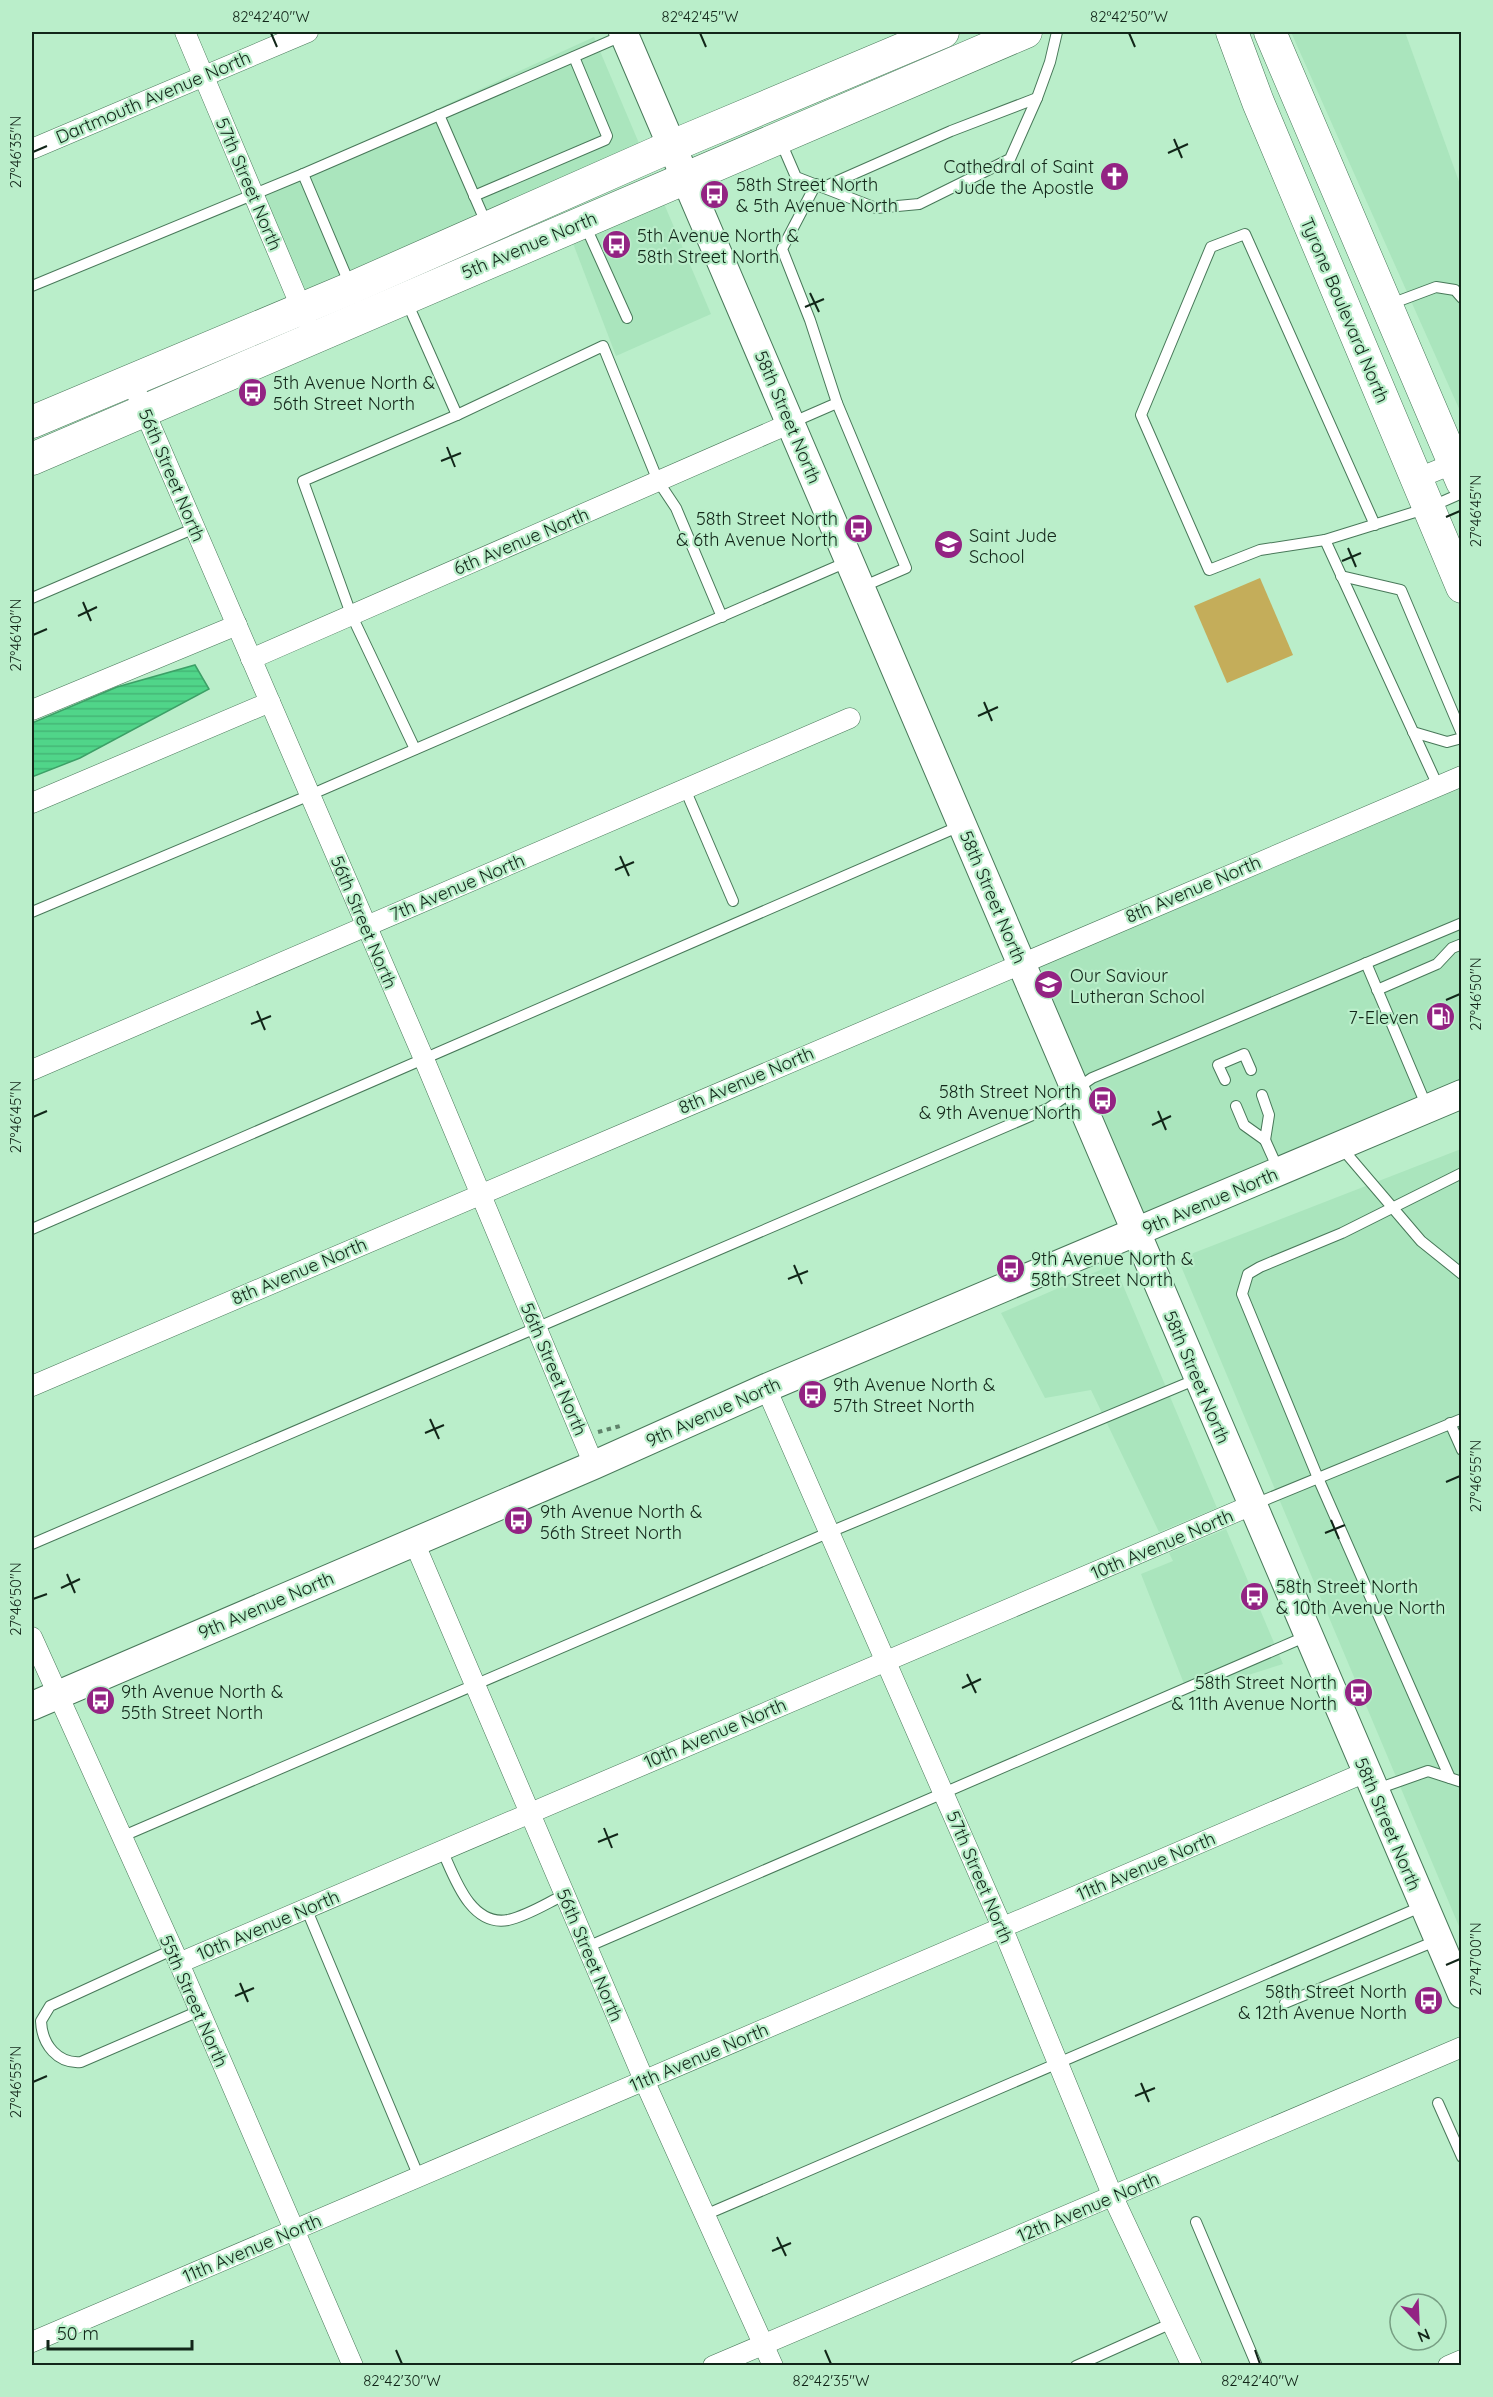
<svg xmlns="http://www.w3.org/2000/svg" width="1493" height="2397" viewBox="0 0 1493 2397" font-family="Quicksand,sans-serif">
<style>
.built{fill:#aae5bd}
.pitch{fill:#c4ad5a}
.water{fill:url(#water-rules);stroke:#3da067;stroke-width:1.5}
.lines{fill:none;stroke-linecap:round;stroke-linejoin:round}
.lane-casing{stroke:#487859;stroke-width:12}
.street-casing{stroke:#487859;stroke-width:21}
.secondary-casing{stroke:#487859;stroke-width:30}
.primary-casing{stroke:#487859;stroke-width:33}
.path{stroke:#5f826a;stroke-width:4;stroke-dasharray:4.5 4.5;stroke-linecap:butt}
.lane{stroke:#fff;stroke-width:10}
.street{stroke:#fff;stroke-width:20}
.secondary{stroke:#fff;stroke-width:28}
.primary{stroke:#fff;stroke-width:32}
.ticks{fill:none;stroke:#122619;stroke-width:2}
.labels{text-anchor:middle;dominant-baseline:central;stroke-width:4.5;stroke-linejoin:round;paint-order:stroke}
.street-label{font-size:18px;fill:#122619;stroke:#baeeca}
.poi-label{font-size:18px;fill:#122619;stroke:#baeeca;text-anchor:start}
.neatline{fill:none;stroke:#122619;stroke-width:2}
.ticks-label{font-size:15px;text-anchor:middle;fill:#122619}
</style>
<defs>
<pattern id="water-rules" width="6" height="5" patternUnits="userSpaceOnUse" patternTransform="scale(1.5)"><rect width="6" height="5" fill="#50d589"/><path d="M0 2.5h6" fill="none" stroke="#45b776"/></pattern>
</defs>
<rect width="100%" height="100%" fill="#baeeca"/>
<g class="built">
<polygon points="1291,32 1405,32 1461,187 1461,413"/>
<polygon points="594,37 641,148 306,294 262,189"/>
<polygon points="662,199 711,314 616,356 571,238"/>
<polygon points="1461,788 1461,1082 1141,1218 1040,967"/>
<polygon points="1461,1149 1461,1931 1178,1259"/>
<polygon points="1114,1264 1217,1508 1159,1532 1091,1390 1045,1398 1001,1313"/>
<polygon points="1226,1529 1283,1664 1188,1694 1141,1574 1173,1561 1169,1553"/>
</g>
<polygon class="pitch" points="1260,578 1293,655 1227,683 1194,606"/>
<polygon class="water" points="195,665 209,689 80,758 32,777 32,723 117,687"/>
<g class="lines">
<defs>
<g id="lane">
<polyline points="439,115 487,225"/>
<polyline points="780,140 796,177 876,208 919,204 1010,159 1037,98 1050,62 1057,32"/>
<polyline points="303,174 350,285"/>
<polyline points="824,187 951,131 1037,98"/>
<polyline points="474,196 605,140 607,136 574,57"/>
<polyline points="585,225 627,318"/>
<polyline points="32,286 303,174 624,35"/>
<polyline points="406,300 457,415"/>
<polyline points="1388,305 1436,287 1455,290 1462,298"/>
<polyline points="837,403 906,568 862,587"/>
<polyline points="791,423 837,403 810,320 782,249 816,184"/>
<polyline points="1375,525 1245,234 1211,247 1141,415 1209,570 1260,550 1325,540 1428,508 1462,493"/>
<polyline points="1325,540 1438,786"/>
<polyline points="1341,576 1401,590 1462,734"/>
<polyline points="32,598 195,528"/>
<polyline points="1413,732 1447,742 1462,738"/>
<polyline points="415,749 351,614 303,481 457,415 603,346 658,481 676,508 722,617"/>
<polyline points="685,789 733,901"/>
<polyline points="32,912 310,795 847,562"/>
<polyline points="1366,963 1427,1107"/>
<polyline points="1377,990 1437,964 1452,948 1462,944"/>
<polyline points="1225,1080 1218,1065 1244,1054 1251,1070"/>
<polyline points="1236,1106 1244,1125 1265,1140 1269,1115 1262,1095"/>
<polyline points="1265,1140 1279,1171"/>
<polyline points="1340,1146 1421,1241 1462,1274"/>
<polyline points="32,1229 960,826"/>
<polyline points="1450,1423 1462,1450"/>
<polyline points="1255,1504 1462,1419"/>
<polyline points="32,1544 1049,1108 1092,1078 1462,923"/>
<polyline points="1450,1778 1318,1478 1242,1294 1248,1274 1260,1267 1342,1233 1462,1173"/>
<polyline points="1377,1789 1428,1771 1462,1782"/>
<polyline points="121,1837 830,1532 1197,1379"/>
<path d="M442,1850C454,1876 470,1927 508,1920C527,1916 547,1903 564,1895"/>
<polyline points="306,1908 419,2177"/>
<polyline points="587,1947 1307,1636"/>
<path d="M172,1950L50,2006L41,2021C42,2045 58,2064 81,2062L199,2011"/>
<polyline points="1285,2003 1438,1940"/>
<polyline points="1438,2103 1462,2157"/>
<polyline points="705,2215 1423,1906"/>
<polyline points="1196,2222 1257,2366"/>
<polyline points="1076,2366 1172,2323"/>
</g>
<g id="street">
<polyline points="185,32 306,319"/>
<polyline points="32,149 308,32"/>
<polyline points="131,380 424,1059 594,1465"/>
<polyline points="1416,479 1462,460"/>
<polyline points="251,659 791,423"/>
<polyline points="32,710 237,625"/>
<polyline points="32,803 270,702"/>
<polyline points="32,1070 850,718"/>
<polyline points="32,1386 1462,776"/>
<polyline points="766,1388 1002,1927 1113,2197 1192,2366"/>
<polyline points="414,1542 644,2080 773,2366"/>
<polyline points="32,1637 179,1963 353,2366"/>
<polyline points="179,1963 1252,1505"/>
<polyline points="32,2342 1366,1772"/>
<polyline points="713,2366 1462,2047"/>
<polyline points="1448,2366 1462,2360"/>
</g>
<g id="secondary">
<polyline points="623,32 1462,1994"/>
<polyline points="32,1706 594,1465 766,1388 1462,1094"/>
</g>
<g id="primary">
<polyline points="1232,32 1258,102 1462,587"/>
<polyline points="1270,32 1462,482"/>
<polyline points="32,422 351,288 672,146 943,32"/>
<polyline points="32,459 1026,32"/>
</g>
</defs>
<use href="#lane" class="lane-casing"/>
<use href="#street" class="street-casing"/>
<use href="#secondary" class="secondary-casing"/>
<use href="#primary" class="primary-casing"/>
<polyline class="path" points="598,1432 620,1426"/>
<use href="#lane" class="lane"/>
<use href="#street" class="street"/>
<use href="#secondary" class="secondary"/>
<use href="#primary" class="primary"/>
</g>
<path class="ticks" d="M271,33L277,47M700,33L706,47M1129,33L1135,47M1174,139L1182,158M33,152L47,146M1168,153L1188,144M810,293L819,312M805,307L824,299M447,447L455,467M441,461L461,453M1446,517L1460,511M1348,548L1356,567M1342,561L1361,553M83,602L91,621M78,616L97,607M33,635L47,629M984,702L992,721M978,716L998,707M620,856L629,876M615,870L634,862M1446,1000L1460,994M257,1011L265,1030M251,1024L271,1016M1158,1111L1166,1130M33,1117L47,1111M1152,1125L1171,1116M794,1265L802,1284M788,1279L808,1271M430,1419L439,1439M425,1433L444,1425M1446,1482L1460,1476M1331,1520L1339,1539M1325,1533L1345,1525M67,1574L75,1593M61,1588L80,1579M33,1599L47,1594M967,1674L976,1693M962,1688L981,1679M604,1828L612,1848M598,1842L618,1834M1446,1965L1460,1959M240,1983L248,2002M235,1996L254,1988M33,2082L47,2076M1141,2083L1149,2102M1135,2096L1155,2088M777,2237L786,2256M772,2251L791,2243M396,2350L402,2364M825,2350L831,2364M1255,2350L1260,2364"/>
<defs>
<symbol id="church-disc" viewBox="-11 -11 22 22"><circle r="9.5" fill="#932383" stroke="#baeeca"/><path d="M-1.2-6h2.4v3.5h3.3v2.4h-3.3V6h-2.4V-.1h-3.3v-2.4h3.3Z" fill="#fff"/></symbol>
<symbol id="bus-disc" viewBox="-11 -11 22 22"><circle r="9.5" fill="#932383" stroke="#baeeca"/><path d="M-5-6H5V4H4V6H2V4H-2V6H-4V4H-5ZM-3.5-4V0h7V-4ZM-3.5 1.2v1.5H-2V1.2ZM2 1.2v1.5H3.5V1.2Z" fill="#fff"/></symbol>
<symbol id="school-disc" viewBox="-11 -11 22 22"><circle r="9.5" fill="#932383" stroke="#baeeca"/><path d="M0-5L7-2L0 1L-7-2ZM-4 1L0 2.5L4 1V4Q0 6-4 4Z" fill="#fff"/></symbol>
<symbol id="fuel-disc" viewBox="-11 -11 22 22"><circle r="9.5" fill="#932383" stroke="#baeeca"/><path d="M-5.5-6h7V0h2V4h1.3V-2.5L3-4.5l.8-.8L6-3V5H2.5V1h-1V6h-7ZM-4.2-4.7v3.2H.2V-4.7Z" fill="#fff"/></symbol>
</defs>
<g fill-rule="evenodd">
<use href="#church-disc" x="1098" y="160" width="33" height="33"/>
<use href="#bus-disc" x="698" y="178" width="33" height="33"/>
<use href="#bus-disc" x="600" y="228" width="33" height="33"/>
<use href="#bus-disc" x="236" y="376" width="33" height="33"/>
<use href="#bus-disc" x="842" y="512" width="33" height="33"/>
<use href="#school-disc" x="932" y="528" width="33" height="33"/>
<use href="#school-disc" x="1032" y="968" width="33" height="33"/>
<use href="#fuel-disc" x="1424" y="1000" width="33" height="33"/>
<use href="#bus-disc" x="1086" y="1084" width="33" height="33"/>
<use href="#bus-disc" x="994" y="1252" width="33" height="33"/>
<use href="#bus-disc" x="796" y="1378" width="33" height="33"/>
<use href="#bus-disc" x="502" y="1504" width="33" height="33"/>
<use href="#bus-disc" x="1238" y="1580" width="33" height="33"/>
<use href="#bus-disc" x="1342" y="1676" width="33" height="33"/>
<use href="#bus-disc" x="84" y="1684" width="33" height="33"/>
<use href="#bus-disc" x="1412" y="1984" width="33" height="33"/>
</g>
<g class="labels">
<g class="street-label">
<text transform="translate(153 97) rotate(-23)">Dartmouth Avenue North</text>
<text transform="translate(249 184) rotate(67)">57th Street North</text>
<text transform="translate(529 245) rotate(-23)">5th Avenue North</text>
<text transform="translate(1345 310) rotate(67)">Tyrone Boulevard North</text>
<text transform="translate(788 417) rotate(67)">58th Street North</text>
<text transform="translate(172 475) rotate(67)">56th Street North</text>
<text transform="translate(521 541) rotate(-23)">6th Avenue North</text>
<text transform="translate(457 887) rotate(-23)">7th Avenue North</text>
<text transform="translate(1193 889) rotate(-23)">8th Avenue North</text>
<text transform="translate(993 897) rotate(67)">58th Street North</text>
<text transform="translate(364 922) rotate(67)">56th Street North</text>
<text transform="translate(746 1080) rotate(-23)">8th Avenue North</text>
<text transform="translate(1210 1201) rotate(-23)">9th Avenue North</text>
<text transform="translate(299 1271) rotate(-23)">8th Avenue North</text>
<text transform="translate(554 1369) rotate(67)">56th Street North</text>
<text transform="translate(1197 1377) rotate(67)">58th Street North</text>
<text transform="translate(713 1412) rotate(-24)">9th Avenue North</text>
<text transform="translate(1162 1544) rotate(-23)">10th Avenue North</text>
<text transform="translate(266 1605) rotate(-23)">9th Avenue North</text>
<text transform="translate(715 1733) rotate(-23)">10th Avenue North</text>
<text transform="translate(1388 1824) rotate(67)">58th Street North</text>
<text transform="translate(1146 1866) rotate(-23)">11th Avenue North</text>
<text transform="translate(980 1877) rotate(67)">57th Street North</text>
<text transform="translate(268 1925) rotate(-23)">10th Avenue North</text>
<text transform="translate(590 1955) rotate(67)">56th Street North</text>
<text transform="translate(194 2001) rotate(66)">55th Street North</text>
<text transform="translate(699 2057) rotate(-23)">11th Avenue North</text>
<text transform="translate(1088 2207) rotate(-23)">12th Avenue North</text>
<text transform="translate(252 2248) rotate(-23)">11th Avenue North</text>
</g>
<g class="poi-label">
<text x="1094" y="166" text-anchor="end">Cathedral of Saint<tspan x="1094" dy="21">Jude the Apostle</tspan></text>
<text x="736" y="184">58th Street North<tspan x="736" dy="21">&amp; 5th Avenue North</tspan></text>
<text x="637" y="235">5th Avenue North &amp;<tspan x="637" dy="21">58th Street North</tspan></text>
<text x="273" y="382">5th Avenue North &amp;<tspan x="273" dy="21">56th Street North</tspan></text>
<text x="838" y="518" text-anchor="end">58th Street North<tspan x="838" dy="21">&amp; 6th Avenue North</tspan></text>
<text x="969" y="535">Saint Jude<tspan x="969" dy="21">School</tspan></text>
<text x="1070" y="975">Our Saviour<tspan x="1070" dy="21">Lutheran School</tspan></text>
<text x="1419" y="1017" text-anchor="end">7-Eleven</text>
<text x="1081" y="1091" text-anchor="end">58th Street North<tspan x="1081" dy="21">&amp; 9th Avenue North</tspan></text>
<text x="1031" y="1258">9th Avenue North &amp;<tspan x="1031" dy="21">58th Street North</tspan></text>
<text x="833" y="1384">9th Avenue North &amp;<tspan x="833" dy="21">57th Street North</tspan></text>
<text x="540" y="1511">9th Avenue North &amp;<tspan x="540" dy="21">56th Street North</tspan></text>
<text x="1276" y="1586">58th Street North<tspan x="1276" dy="21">&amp; 10th Avenue North</tspan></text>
<text x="1337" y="1682" text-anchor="end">58th Street North<tspan x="1337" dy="21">&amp; 11th Avenue North</tspan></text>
<text x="121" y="1691">9th Avenue North &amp;<tspan x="121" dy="21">55th Street North</tspan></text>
<text x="1407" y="1991" text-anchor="end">58th Street North<tspan x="1407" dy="21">&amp; 12th Avenue North</tspan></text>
</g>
</g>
<rect width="1493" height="2397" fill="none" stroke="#baeeca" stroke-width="66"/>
<g transform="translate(1418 2322) rotate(157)"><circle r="28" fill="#baeeca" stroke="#779e83" stroke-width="1.5"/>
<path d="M0-4.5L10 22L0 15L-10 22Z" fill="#932383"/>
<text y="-9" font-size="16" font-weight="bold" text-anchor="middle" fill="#122619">N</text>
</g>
<path d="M48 2340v9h144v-9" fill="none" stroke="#122619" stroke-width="3"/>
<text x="57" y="2340" font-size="18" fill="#122619" stroke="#baeeca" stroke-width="4.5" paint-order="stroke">50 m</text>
<rect x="33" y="33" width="1427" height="2331" class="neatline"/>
<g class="ticks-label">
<text x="271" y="22">82°42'40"W</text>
<text x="700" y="22">82°42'45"W</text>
<text x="1129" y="22">82°42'50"W</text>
<text transform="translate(16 152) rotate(-90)" y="5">27°46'35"N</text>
<text transform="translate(1476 511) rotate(-90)" y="5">27°46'45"N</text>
<text transform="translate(16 635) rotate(-90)" y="5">27°46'40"N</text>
<text transform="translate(1476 994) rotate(-90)" y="5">27°46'50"N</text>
<text transform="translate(16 1117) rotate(-90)" y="5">27°46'45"N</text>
<text transform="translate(1476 1476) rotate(-90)" y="5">27°46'55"N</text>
<text transform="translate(16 1599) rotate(-90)" y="5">27°46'50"N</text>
<text transform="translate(1476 1959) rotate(-90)" y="5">27°47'00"N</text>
<text transform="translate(16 2082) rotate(-90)" y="5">27°46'55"N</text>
<text x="402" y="2386">82°42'30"W</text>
<text x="831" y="2386">82°42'35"W</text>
<text x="1260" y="2386">82°42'40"W</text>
</g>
</svg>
